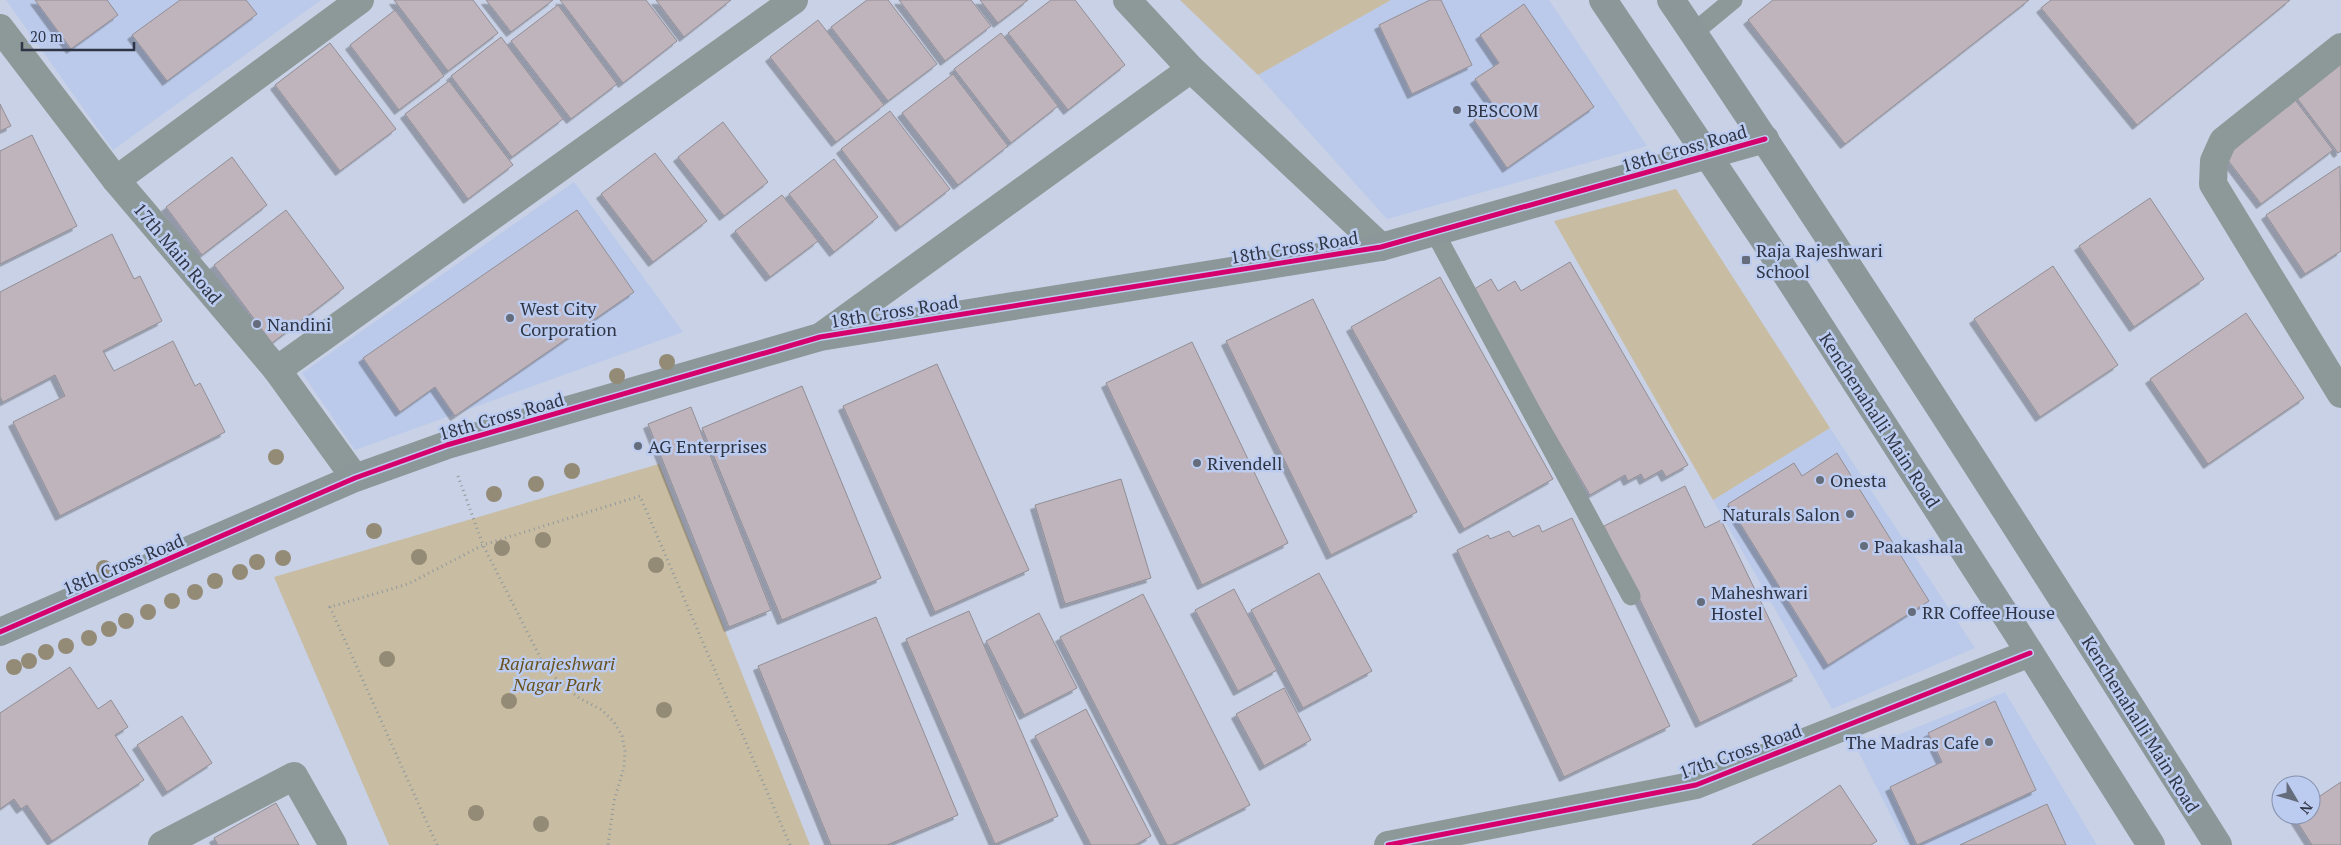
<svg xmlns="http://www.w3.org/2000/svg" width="2341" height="845" viewBox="0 0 2341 845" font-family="'PT Serif',serif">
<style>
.built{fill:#bbcaea}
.green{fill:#c8bca2}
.building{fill:#bfb4bc;stroke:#928e96;filter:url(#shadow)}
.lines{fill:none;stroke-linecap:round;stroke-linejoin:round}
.path{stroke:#8f999b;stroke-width:3;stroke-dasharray:1 4;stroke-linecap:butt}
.lane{stroke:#8c9998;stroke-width:19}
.street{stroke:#8c9998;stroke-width:28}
.secondary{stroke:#8b9799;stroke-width:28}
.cycleway-casing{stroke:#bcccf1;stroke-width:8}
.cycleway{stroke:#d6006c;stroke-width:5}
.tree{fill:#948b76}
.poi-dot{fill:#656c7c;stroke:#bcccf1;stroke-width:2}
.labels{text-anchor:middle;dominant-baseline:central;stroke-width:5;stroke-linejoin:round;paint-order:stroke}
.poi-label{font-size:18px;fill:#2f3544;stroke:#bcccf1;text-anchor:start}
.street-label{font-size:18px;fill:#2f3544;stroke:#bcccf1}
.park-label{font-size:18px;font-style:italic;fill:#69521c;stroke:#bcccf1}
</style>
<defs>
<filter id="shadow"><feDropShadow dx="-4.5" dy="4.5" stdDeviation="0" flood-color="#0004"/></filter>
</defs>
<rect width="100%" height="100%" fill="#c8d1e5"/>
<g class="built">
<polygon points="6,0 321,0 113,150"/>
<polygon points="1391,0 1549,0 1647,146 1387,219 1258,75"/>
<polygon points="574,182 683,332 355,450 302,373"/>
<polygon points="1830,428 1975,648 1832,709 1713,500"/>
<polygon points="2005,692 2097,845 1906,845 1858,751"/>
</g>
<g class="green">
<polygon points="1180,0 1391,0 1258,75"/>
<polygon points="1676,189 1830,428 1713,500 1554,221"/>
<polygon points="659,464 810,845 389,845 274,577"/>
</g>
<g class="building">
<polygon points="35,0 107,0 118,15 71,49"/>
<polygon points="180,0 246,0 257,14 167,81 132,35"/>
<polygon points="394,0 473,0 498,33 448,71"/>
<polygon points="486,0 553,0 511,32"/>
<polygon points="560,0 646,0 677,41 623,83"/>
<polygon points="656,0 731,0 684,37"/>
<polygon points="867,0 888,0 937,64 888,101 831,27"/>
<polygon points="899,0 971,0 991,26 945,61"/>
<polygon points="980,0 1028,0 998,23"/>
<polygon points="1051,0 1075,0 1125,65 1068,110 1008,33"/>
<polygon points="1430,0 1441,0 1472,65 1412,94 1379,25"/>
<polygon points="1773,0 2029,0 1845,144 1748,20"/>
<polygon points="2051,0 2290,0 2137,125 2041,8"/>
<polygon points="1524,4 1594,107 1507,168 1474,120 1494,106 1475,79 1499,63 1480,35"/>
<polygon points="558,5 617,84 571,119 511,41"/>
<polygon points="395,10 444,76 399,110 350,45"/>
<polygon points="818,20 884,105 836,142 770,57"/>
<polygon points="1001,33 1058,106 1011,143 954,69"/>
<polygon points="501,37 563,119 512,157 451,76"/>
<polygon points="330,43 396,129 340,171 275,85"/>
<polygon points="2341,54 2341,151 2338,153 2291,90"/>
<polygon points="953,74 1008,146 958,185 902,113"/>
<polygon points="449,81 513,165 468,199 405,114"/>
<polygon points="2293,97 2333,150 2261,204 2221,151"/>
<polygon points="0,104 11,126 0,131"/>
<polygon points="890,111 950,189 900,227 841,149"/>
<polygon points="723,122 768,182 724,216 678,157"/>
<polygon points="32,135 77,226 0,264 0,151"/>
<polygon points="655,153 707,221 653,262 601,194"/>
<polygon points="232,157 267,205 202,255 166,207"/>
<polygon points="834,159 878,217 834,252 789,194"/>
<polygon points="2340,166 2341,251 2305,274 2266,215"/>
<polygon points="782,195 818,241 770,277 735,231"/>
<polygon points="2150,198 2204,279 2134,327 2079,246"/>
<polygon points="286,210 344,288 272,343 214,265"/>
<polygon points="577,210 634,292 455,416 435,387 400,412 363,358"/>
<polygon points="112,234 134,279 140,276 162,321 103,351 114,371 173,341 195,386 200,383 225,432 60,516 13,422 65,396 55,375 3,402 0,397 0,292"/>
<polygon points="1570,262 1688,465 1666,477 1662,470 1644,480 1641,474 1628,481 1625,475 1590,495 1471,291 1491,279 1498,291 1515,281 1521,291"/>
<polygon points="2053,266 2118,365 2040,417 1974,319"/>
<polygon points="1440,277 1553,479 1464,529 1351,327"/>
<polygon points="1313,299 1417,512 1331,555 1226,341"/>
<polygon points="2246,313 2304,398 2208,464 2150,379"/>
<polygon points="1192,342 1288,543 1202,585 1106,383"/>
<polygon points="937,364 1029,570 935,612 843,406"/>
<polygon points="802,386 881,578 782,620 702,428"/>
<polygon points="691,407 771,610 729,627 648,424"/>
<polygon points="1837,453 1929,601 1828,665 1728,504 1794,463 1802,476"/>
<polygon points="1121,479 1151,578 1065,604 1035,505"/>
<polygon points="1685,486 1705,528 1721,520 1797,676 1700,723 1604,526"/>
<polygon points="1572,518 1670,726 1564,777 1457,550 1488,535 1490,539 1509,531 1513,537 1539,525 1542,532"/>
<polygon points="1319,573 1372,671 1303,708 1251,610"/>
<polygon points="1234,589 1277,670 1238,691 1195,610"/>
<polygon points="1143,594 1250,805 1171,845 1167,845 1060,637"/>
<polygon points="969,611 1058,816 995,844 906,639"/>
<polygon points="1039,613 1077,688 1024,715 986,641"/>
<polygon points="876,617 958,815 887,845 831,845 758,666"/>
<polygon points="70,667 98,709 111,700 128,727 115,735 144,780 52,841 27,805 21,809 14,799 0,809 0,713"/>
<polygon points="1284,688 1311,740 1264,766 1236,714"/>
<polygon points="1995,701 2036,790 1917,845 1890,787 1942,762 1928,733"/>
<polygon points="1086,709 1151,836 1135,845 1091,845 1035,736"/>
<polygon points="182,716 212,763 167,792 137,745"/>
<polygon points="2341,782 2341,845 2312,845 2293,815 2311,815 2311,802"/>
<polygon points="1840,785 1877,841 1871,845 1752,845"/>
<polygon points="276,803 299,845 218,845 214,838"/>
<polygon points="2047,804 2066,845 1960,845"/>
</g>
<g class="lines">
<g class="path">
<polyline points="458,476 483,545 542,661 558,681 579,698 602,710 614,722 622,736 625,751 624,767 614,801 608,845"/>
<polyline points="437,845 330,607 408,584 483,545 640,496 790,845"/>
</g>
<g class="lane">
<polyline points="1693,33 1733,0"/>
<polyline points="1434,231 1631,596"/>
</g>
<g class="street">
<polyline points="1127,0 1191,69"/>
<polyline points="0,28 116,180 277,370 355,478"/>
<polyline points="2341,47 2223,141 2214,161 2213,184 2341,394"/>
<polyline points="116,180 360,0"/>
<polyline points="820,337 1191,69 1381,247"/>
<polyline points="277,370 794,0"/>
<polyline points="162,845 294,776 333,845"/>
<polyline points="1388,845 1696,785 2030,653"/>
</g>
<g class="secondary">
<polyline points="1603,0 1765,241 2030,653 2151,845"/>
<path d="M1671,0C1859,278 2039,561 2218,845"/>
<polyline points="0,632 355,478 447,445 820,337 1381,247 1765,139"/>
</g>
<defs>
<g id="cycleway">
<polyline points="0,632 355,478 447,445 820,337 1381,247 1765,139"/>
<polyline points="1388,845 1696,785 2030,653"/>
</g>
</defs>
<use href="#cycleway" class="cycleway-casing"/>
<use href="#cycleway" class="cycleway"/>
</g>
<g class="tree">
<circle cx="667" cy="362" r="8"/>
<circle cx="617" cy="376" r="8"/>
<circle cx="276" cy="457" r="8"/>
<circle cx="572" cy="471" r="8"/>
<circle cx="536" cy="484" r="8"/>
<circle cx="494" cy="494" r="8"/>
<circle cx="374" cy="531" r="8"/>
<circle cx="543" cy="540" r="8"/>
<circle cx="502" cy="548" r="8"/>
<circle cx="419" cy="557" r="8"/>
<circle cx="283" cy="558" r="8"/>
<circle cx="257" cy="562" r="8"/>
<circle cx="656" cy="565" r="8"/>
<circle cx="104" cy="568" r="8"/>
<circle cx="240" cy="572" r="8"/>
<circle cx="215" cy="581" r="8"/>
<circle cx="195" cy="592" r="8"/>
<circle cx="172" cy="601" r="8"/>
<circle cx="148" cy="612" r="8"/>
<circle cx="126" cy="621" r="8"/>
<circle cx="109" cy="629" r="8"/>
<circle cx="89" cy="638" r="8"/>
<circle cx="66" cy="646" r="8"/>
<circle cx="46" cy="652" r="8"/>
<circle cx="387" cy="659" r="8"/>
<circle cx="29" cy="661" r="8"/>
<circle cx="14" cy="667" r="8"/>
<circle cx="509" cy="701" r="8"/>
<circle cx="664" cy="710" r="8"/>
<circle cx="476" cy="813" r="8"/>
<circle cx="541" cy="824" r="8"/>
</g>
<g class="poi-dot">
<circle cx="1457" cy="110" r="5"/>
<rect x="1741" y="255" width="10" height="10" rx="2.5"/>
<circle cx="510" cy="318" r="5"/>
<circle cx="257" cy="324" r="5"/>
<circle cx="638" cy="446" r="5"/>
<circle cx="1197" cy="463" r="5"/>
<circle cx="1820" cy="480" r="5"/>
<circle cx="1850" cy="514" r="5"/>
<circle cx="1864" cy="546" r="5"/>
<circle cx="1701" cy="602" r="5"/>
<circle cx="1912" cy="612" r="5"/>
<circle cx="1989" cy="742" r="5"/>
</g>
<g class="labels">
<g class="poi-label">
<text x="1467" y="110">BESCOM</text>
<text x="1756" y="250">Raja Rajeshwari<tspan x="1756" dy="21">School</tspan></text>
<text x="520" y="308">West City<tspan x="520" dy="21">Corporation</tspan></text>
<text x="267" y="324">Nandini</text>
<text x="648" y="446">AG Enterprises</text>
<text x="1207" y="463">Rivendell</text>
<text x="1830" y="480">Onesta</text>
<text x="1840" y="514" text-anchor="end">Naturals Salon</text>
<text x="1874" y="546">Paakashala</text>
<text x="1711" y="592">Maheshwari<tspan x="1711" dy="21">Hostel</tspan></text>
<text x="1922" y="612">RR Coffee House</text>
<text x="1979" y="742" text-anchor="end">The Madras Cafe</text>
</g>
<g class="street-label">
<text transform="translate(1684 148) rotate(-16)">18th Cross Road</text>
<text transform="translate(1294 247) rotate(-9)">18th Cross Road</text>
<text transform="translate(178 253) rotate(50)">17th Main Road</text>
<text transform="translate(894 311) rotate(-9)">18th Cross Road</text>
<text transform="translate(501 416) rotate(-16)">18th Cross Road</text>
<text transform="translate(1880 420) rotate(57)">Kenchenahalli Main Road</text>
<text transform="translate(123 564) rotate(-23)">18th Cross Road</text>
<text transform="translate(2141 724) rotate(58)">Kenchenahalli Main Road</text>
<text transform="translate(1740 751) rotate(-20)">17th Cross Road</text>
</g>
<g class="park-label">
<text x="557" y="663">Rajarajeshwari<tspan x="557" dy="21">Nagar Park</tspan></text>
</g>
</g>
<g transform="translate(2296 800) rotate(128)"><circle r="24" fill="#bcccf1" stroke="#8490ac"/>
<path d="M0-4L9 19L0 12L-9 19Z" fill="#656c7c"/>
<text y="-8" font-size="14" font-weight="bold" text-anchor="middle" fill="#2f3544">N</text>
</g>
<path d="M22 42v8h112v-8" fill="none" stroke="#2f3544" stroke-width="2.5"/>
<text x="30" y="42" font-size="15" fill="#2f3544" stroke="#bcccf1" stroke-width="4" paint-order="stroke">20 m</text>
</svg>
